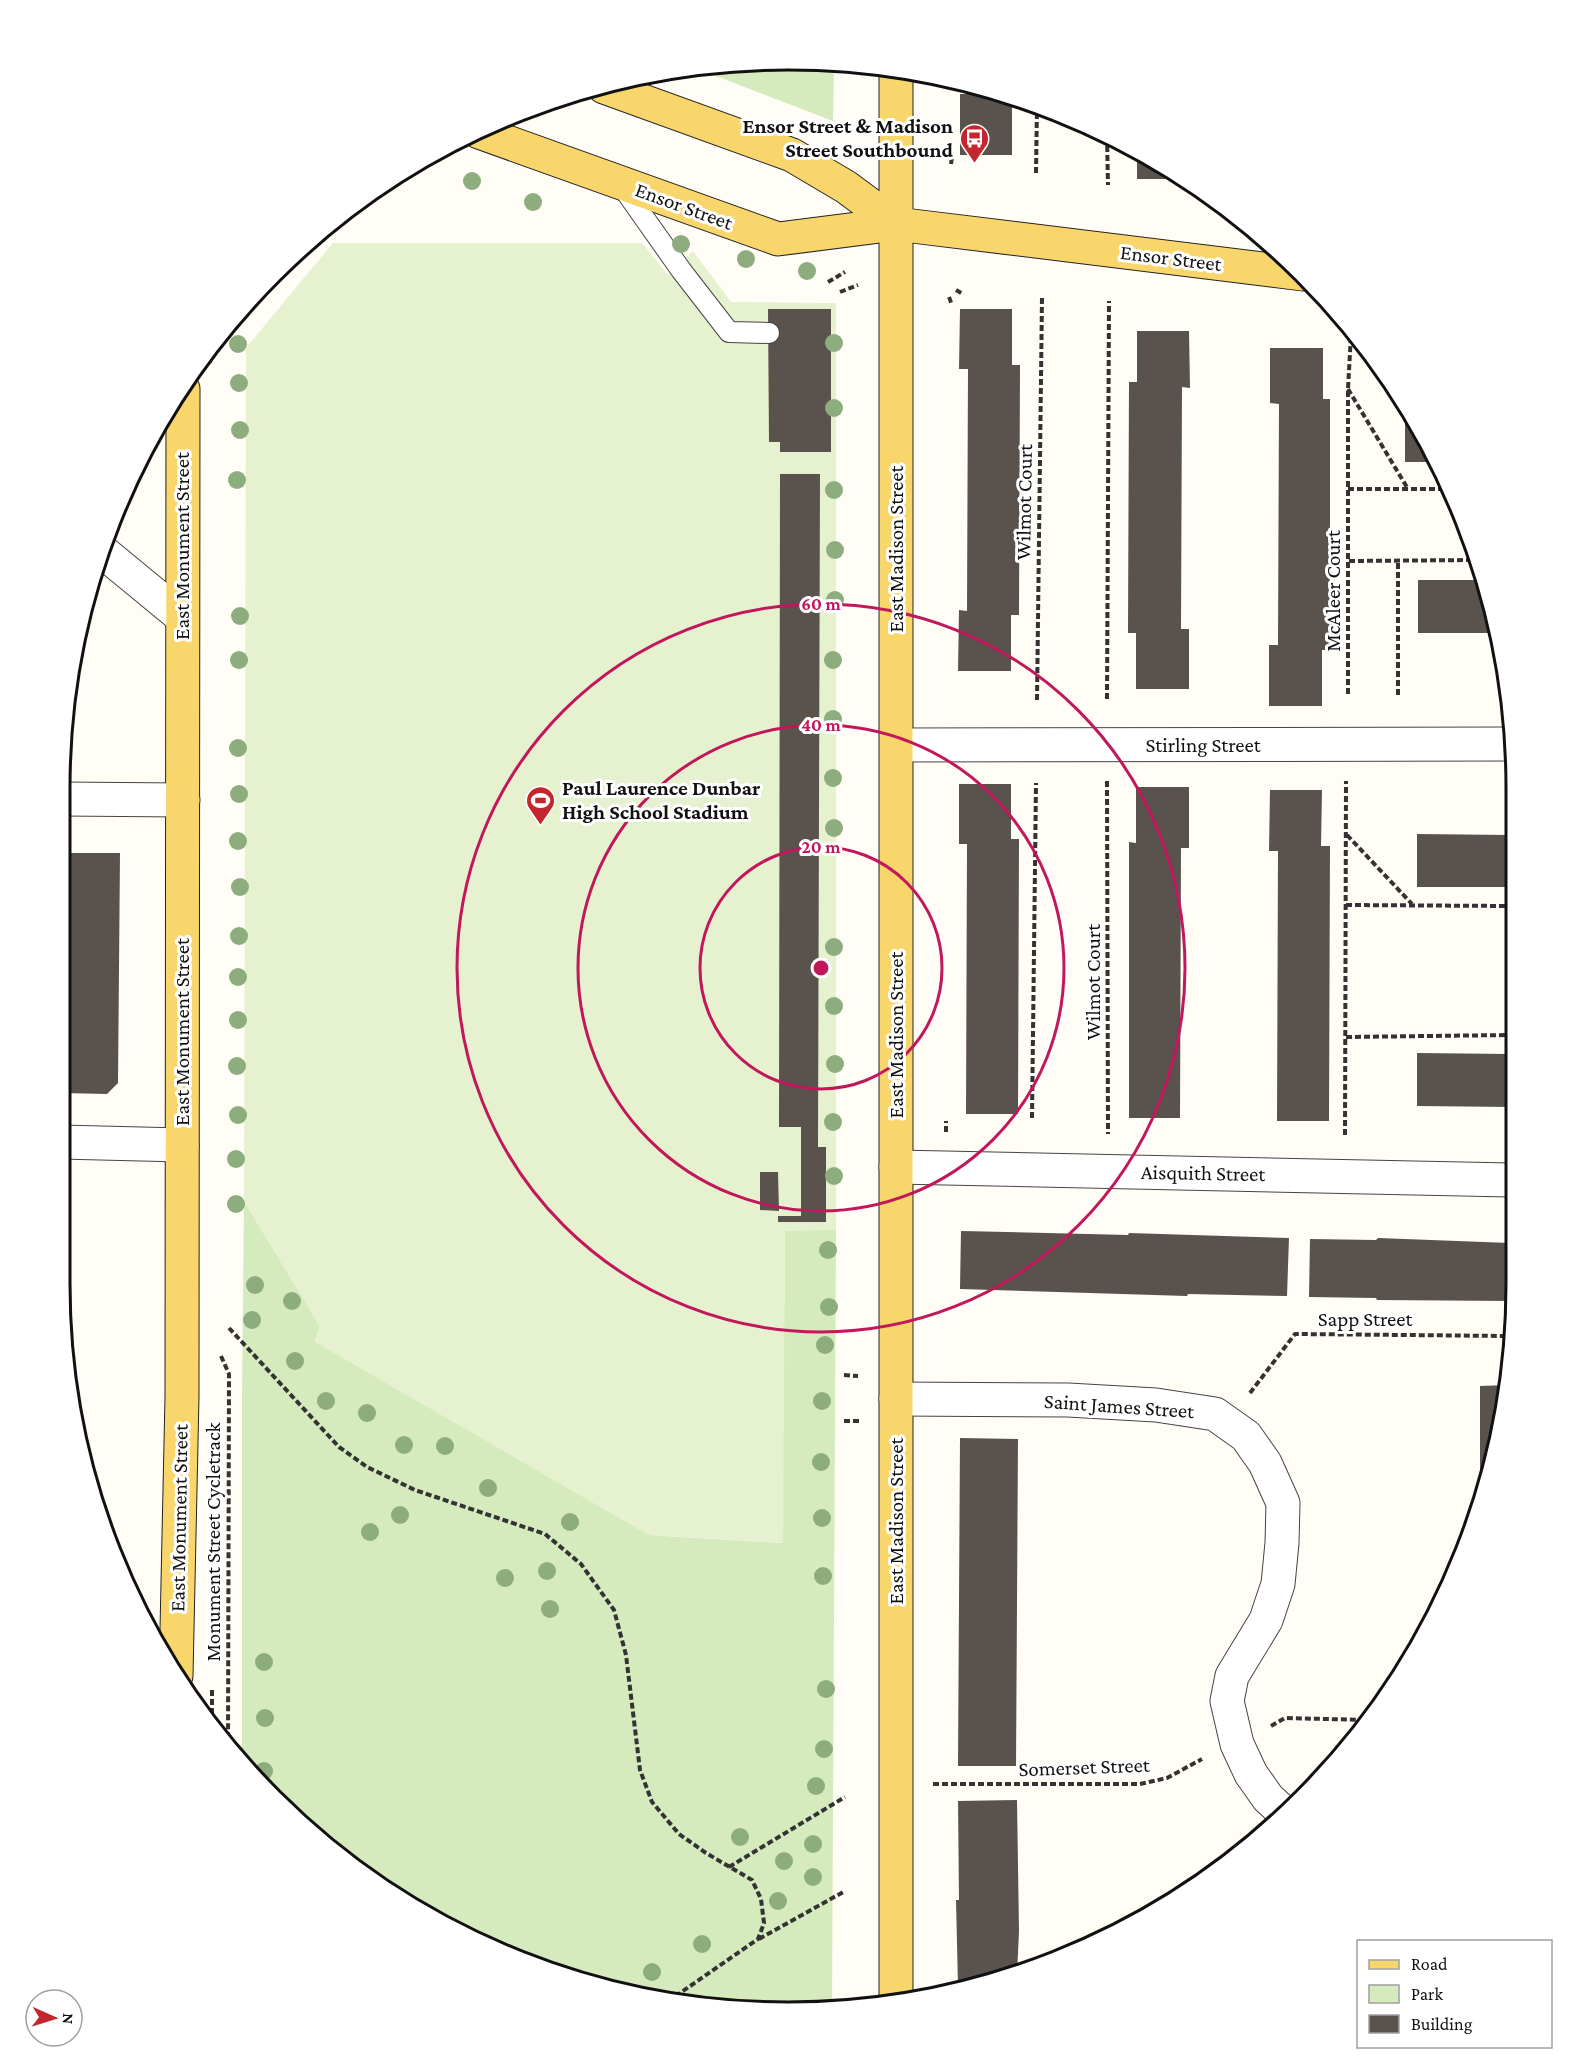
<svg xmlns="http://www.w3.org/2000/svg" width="1576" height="2072" viewBox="0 0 1576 2072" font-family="'Crimson Pro',serif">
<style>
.green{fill:#d5ebbd}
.pitch{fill:#e6f2cf}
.building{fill:#5a524d}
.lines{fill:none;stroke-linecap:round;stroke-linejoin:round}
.lane-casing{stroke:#444;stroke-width:22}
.street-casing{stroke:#444;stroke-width:35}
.primary-casing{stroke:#222;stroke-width:35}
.path{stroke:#333;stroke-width:4;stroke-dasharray:6 3;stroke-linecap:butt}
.lane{stroke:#fff;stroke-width:20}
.street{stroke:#fff;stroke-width:33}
.primary{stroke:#f9d66b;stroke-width:33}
.tree{fill:#8dad7f}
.ring{fill:none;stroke:#c2185b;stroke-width:3}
.labels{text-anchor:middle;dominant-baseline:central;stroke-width:6;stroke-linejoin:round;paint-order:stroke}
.poi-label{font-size:21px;font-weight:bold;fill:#111;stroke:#fff;text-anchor:end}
.street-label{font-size:21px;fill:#111;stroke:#fff}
.rim{fill:none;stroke:#111;stroke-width:3}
.centre{fill:#c2185b;stroke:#fff;stroke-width:3}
.ring-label{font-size:18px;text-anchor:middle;font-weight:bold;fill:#c2185b;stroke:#fff;stroke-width:6;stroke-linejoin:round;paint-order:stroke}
</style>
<rect width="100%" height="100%" fill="#fffdf5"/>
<g class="green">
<polygon points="788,60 834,65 833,121 698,69"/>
<polygon points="244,1201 320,1326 315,1341 649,1535 782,1543 785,1230 836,1230 832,2010 646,1998 466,1937 308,1831 242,1761 242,1393"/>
</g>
<polygon class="pitch" points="333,243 642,243 668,275 693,251 731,302 836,303 836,1230 785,1231 783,1543 649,1535 315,1342 320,1326 244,1201 246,348"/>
<g class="building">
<polygon points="968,85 1012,99 1012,155 960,155 960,94 968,94"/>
<polygon points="1137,153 1178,175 1185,179 1137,179"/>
<polygon points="768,309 831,309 831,452 780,452 780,442 769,442"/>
<polygon points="960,309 1012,309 1012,365 1020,365 1019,615 1011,615 1011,671 958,671 959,610 967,611 968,369 959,369"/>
<polygon points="1137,331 1189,331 1190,388 1182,387 1181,629 1189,629 1189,689 1136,689 1136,633 1128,633 1129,382 1137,382"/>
<polygon points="1270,348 1323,348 1323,399 1330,399 1330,650 1322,650 1322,706 1269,706 1269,645 1278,645 1279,404 1270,403"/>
<polygon points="1405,410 1407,410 1435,462 1405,462"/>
<polygon points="780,474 820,474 818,1147 826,1147 826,1222 778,1222 778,1216 801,1216 801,1127 779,1127"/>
<polygon points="1418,580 1479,580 1494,633 1418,633"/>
<polygon points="959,784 1011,784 1011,839 1019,839 1018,1114 966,1114 967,844 959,844"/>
<polygon points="1136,787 1189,787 1189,848 1181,848 1180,1118 1129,1118 1129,842 1136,843"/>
<polygon points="1270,790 1322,790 1321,846 1330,846 1329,1121 1277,1121 1278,851 1269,851"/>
<polygon points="1417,834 1510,835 1510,887 1417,887"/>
<polygon points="61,853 120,853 118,1083 107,1094 61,1093"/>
<polygon points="1417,1053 1510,1054 1510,1107 1417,1106"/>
<polygon points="760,1172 778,1172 779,1211 760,1210"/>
<polygon points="961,1231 1128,1235 1129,1233 1289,1238 1287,1296 1188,1294 1187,1296 960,1289"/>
<polygon points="1378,1238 1510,1243 1510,1301 1377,1300 1376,1298 1309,1297 1310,1239 1376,1240"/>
<polygon points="64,1318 72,1318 72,1364 71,1364"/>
<polygon points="1508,1385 1481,1502 1480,1502 1480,1386"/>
<polygon points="960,1438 1018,1439 1016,1766 958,1766"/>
<polygon points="1017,1800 1019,1931 1017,1974 958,1986 956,1900 959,1900 958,1801"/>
</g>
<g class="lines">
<defs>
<polyline id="lane" points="621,185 681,270 729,332 769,333"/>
<g id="street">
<polyline points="103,552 182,617"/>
<polyline points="897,745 1510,744"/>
<polyline points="61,799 183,800"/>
<polyline points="60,1142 182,1145"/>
<polyline points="896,1167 1510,1180"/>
<polyline points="896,1399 1068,1400 1156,1405 1215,1414 1246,1436 1265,1463 1283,1503 1282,1543 1278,1584 1266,1620 1232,1676 1227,1701 1237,1744 1251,1774 1268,1798 1282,1811"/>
</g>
<g id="primary">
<polyline points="604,87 792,155 846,187 896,224"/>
<polyline points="479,132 778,239 896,224 1303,274"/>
<polyline points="176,1676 182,1396 183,389"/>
<polyline points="896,1998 896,71"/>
</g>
</defs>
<use href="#lane" class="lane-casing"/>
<use href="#street" class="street-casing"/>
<use href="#primary" class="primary-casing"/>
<g class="path">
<polyline points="1107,137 1108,185"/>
<polyline points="951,164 952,157"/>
<polyline points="1036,173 1037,106"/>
<polyline points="828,282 845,272"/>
<polyline points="956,290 963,294"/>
<polyline points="840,292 858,285"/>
<polyline points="949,297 952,305"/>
<polyline points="210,363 210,345"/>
<polyline points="1348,389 1408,489"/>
<polyline points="1348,489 1449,489"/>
<polyline points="1349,561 1474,560"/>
<polyline points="1348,694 1348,389 1351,334"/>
<polyline points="1398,695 1398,560"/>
<polyline points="1107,699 1109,301"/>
<polyline points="1037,700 1042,298"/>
<polyline points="1107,781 1108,1134"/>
<polyline points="1347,835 1412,904"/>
<polyline points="1346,905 1510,906"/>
<polyline points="1346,1037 1510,1035"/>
<polyline points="1032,1118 1036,783"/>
<polyline points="946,1132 946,1121"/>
<polyline points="1345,1135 1346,781"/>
<polyline points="229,1328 339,1447 367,1467 415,1490 545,1534 581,1564 614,1610 626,1655 640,1770 652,1802 679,1834 706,1853 752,1880 761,1899 764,1923 758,1939 670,2000"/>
<polyline points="221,1356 229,1374 228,1746"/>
<polyline points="844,1375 858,1376"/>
<polyline points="1250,1393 1295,1334 1510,1336"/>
<polyline points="844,1421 860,1421"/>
<polyline points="212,1690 212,1729"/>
<polyline points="1271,1726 1285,1718 1367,1720"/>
<polyline points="933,1784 1140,1784 1167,1778 1202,1759"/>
<polyline points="729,1867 845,1797"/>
<polyline points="759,1939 845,1891"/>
</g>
<use href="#lane" class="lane"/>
<use href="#street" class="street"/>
<use href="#primary" class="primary"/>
</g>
<g class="tree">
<circle cx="472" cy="181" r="9"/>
<circle cx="533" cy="202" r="9"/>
<circle cx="681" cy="244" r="9"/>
<circle cx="746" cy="259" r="9"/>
<circle cx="807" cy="271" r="9"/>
<circle cx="834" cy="343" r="9"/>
<circle cx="238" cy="344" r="9"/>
<circle cx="239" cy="383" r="9"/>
<circle cx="834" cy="408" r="9"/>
<circle cx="240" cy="430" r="9"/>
<circle cx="237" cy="480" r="9"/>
<circle cx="834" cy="490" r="9"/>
<circle cx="835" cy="550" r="9"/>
<circle cx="835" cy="600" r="9"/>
<circle cx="240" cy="616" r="9"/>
<circle cx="239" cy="660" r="9"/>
<circle cx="833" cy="660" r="9"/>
<circle cx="833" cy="719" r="9"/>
<circle cx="238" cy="748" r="9"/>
<circle cx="833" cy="778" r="9"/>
<circle cx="239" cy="794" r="9"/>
<circle cx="834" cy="828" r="9"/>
<circle cx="238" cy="841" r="9"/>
<circle cx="240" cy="887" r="9"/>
<circle cx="239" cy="936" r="9"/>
<circle cx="834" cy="947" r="9"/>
<circle cx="238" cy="977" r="9"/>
<circle cx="834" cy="1006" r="9"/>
<circle cx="238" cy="1020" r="9"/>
<circle cx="835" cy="1064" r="9"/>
<circle cx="237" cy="1066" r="9"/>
<circle cx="238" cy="1115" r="9"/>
<circle cx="833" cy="1122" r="9"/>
<circle cx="236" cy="1159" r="9"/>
<circle cx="834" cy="1176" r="9"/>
<circle cx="236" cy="1204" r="9"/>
<circle cx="828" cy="1250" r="9"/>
<circle cx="255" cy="1285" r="9"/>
<circle cx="292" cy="1301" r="9"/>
<circle cx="829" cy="1307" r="9"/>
<circle cx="252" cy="1320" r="9"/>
<circle cx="825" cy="1345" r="9"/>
<circle cx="295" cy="1361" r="9"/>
<circle cx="326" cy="1401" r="9"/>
<circle cx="822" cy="1401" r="9"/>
<circle cx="367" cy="1413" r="9"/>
<circle cx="404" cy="1445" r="9"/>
<circle cx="445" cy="1446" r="9"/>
<circle cx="821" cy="1462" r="9"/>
<circle cx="488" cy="1488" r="9"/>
<circle cx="400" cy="1515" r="9"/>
<circle cx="822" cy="1518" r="9"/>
<circle cx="570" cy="1522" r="9"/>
<circle cx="370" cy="1532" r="9"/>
<circle cx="547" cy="1571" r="9"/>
<circle cx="823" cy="1576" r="9"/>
<circle cx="505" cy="1578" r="9"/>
<circle cx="550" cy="1609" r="9"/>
<circle cx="264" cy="1662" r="9"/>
<circle cx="826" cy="1689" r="9"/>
<circle cx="265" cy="1718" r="9"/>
<circle cx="824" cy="1749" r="9"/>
<circle cx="264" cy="1771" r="9"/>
<circle cx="816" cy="1786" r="9"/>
<circle cx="740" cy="1837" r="9"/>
<circle cx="813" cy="1844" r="9"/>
<circle cx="784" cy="1861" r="9"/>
<circle cx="813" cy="1877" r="9"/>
<circle cx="778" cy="1901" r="9"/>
<circle cx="702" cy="1944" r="9"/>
<circle cx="652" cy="1972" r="9"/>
</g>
<g class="ring">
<circle cx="821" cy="968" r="121"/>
<circle cx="821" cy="968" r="243"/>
<circle cx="821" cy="968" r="364"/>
</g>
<defs>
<symbol id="bus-pin" viewBox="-11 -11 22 30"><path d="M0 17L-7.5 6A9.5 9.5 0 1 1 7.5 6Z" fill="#c4262e" stroke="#fff"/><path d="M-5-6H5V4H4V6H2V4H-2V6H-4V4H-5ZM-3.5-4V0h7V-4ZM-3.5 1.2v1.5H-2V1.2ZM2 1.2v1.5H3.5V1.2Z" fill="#fff"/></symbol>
<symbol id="stadium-pin" viewBox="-11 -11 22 30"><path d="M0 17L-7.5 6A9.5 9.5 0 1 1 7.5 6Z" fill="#c4262e" stroke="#fff"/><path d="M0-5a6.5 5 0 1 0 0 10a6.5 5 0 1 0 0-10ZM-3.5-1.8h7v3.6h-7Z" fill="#fff"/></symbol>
</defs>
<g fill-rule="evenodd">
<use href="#bus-pin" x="958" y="122" width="33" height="45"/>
<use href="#stadium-pin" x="524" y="784" width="33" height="45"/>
</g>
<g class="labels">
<g class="poi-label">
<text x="953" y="126">Ensor Street &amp; Madison<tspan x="953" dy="24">Street Southbound</tspan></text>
<text x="562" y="788" text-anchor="start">Paul Laurence Dunbar<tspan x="562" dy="24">High School Stadium</tspan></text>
</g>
<g class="street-label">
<text transform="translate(684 206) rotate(20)">Ensor Street</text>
<text transform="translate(1171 258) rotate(7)">Ensor Street</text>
<text transform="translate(1024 502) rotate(-89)">Wilmot Court</text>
<text transform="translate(182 546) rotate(-90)">East Monument Street</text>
<text transform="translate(896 549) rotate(-90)">East Madison Street</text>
<text transform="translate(1333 591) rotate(-90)">McAleer Court</text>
<text x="1203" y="745">Stirling Street</text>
<text transform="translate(1093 982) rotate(-90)">Wilmot Court</text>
<text transform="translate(182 1032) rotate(-90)">East Monument Street</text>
<text transform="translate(896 1035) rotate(-90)">East Madison Street</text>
<text transform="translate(1203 1173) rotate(1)">Aisquith Street</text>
<text x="1365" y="1319">Sapp Street</text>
<text transform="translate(1119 1406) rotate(4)">Saint James Street</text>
<text transform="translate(179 1518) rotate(-89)">East Monument Street</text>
<text transform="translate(896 1521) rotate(-90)">East Madison Street</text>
<text transform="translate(213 1542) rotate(-90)">Monument Street Cycletrack</text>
<text transform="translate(1084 1767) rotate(-2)">Somerset Street</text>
</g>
</g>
<path d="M0 0H1576V2072H0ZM788 70H788A718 718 0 0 1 1506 788V1284A718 718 0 0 1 788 2002H788A718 718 0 0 1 70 1284V788A718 718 0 0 1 788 70Z" fill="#fff" fill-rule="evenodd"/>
<path class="rim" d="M788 70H788A718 718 0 0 1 1506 788V1284A718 718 0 0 1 788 2002H788A718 718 0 0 1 70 1284V788A718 718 0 0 1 788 70Z"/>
<circle cx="821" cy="968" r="9" class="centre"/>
<g class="ring-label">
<text x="821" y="610">60 m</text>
<text x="821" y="731">40 m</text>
<text x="821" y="853">20 m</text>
</g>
<rect x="1357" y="1940" width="195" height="108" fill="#ffffff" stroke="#a0a0a0" stroke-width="1.5"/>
<rect x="1369" y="1960" width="30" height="9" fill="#f9d66b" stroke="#a0a0a0" stroke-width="1.5"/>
<text x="1411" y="1970" font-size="18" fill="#111111">Road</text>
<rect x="1369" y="1985" width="30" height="18" fill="#d5ebbd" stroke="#a0a0a0" stroke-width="1.5"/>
<text x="1411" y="2000" font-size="18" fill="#111111">Park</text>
<rect x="1369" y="2015" width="30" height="18" fill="#5a524d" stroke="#a0a0a0" stroke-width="1.5"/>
<text x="1411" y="2030" font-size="18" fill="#111111">Building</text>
<g transform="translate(54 2018) rotate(93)"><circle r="28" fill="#ffffff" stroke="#a0a0a0" stroke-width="1.5"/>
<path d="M0-4.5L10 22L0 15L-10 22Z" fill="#c4262e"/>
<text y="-9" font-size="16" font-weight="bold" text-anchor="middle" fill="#111111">N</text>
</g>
</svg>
